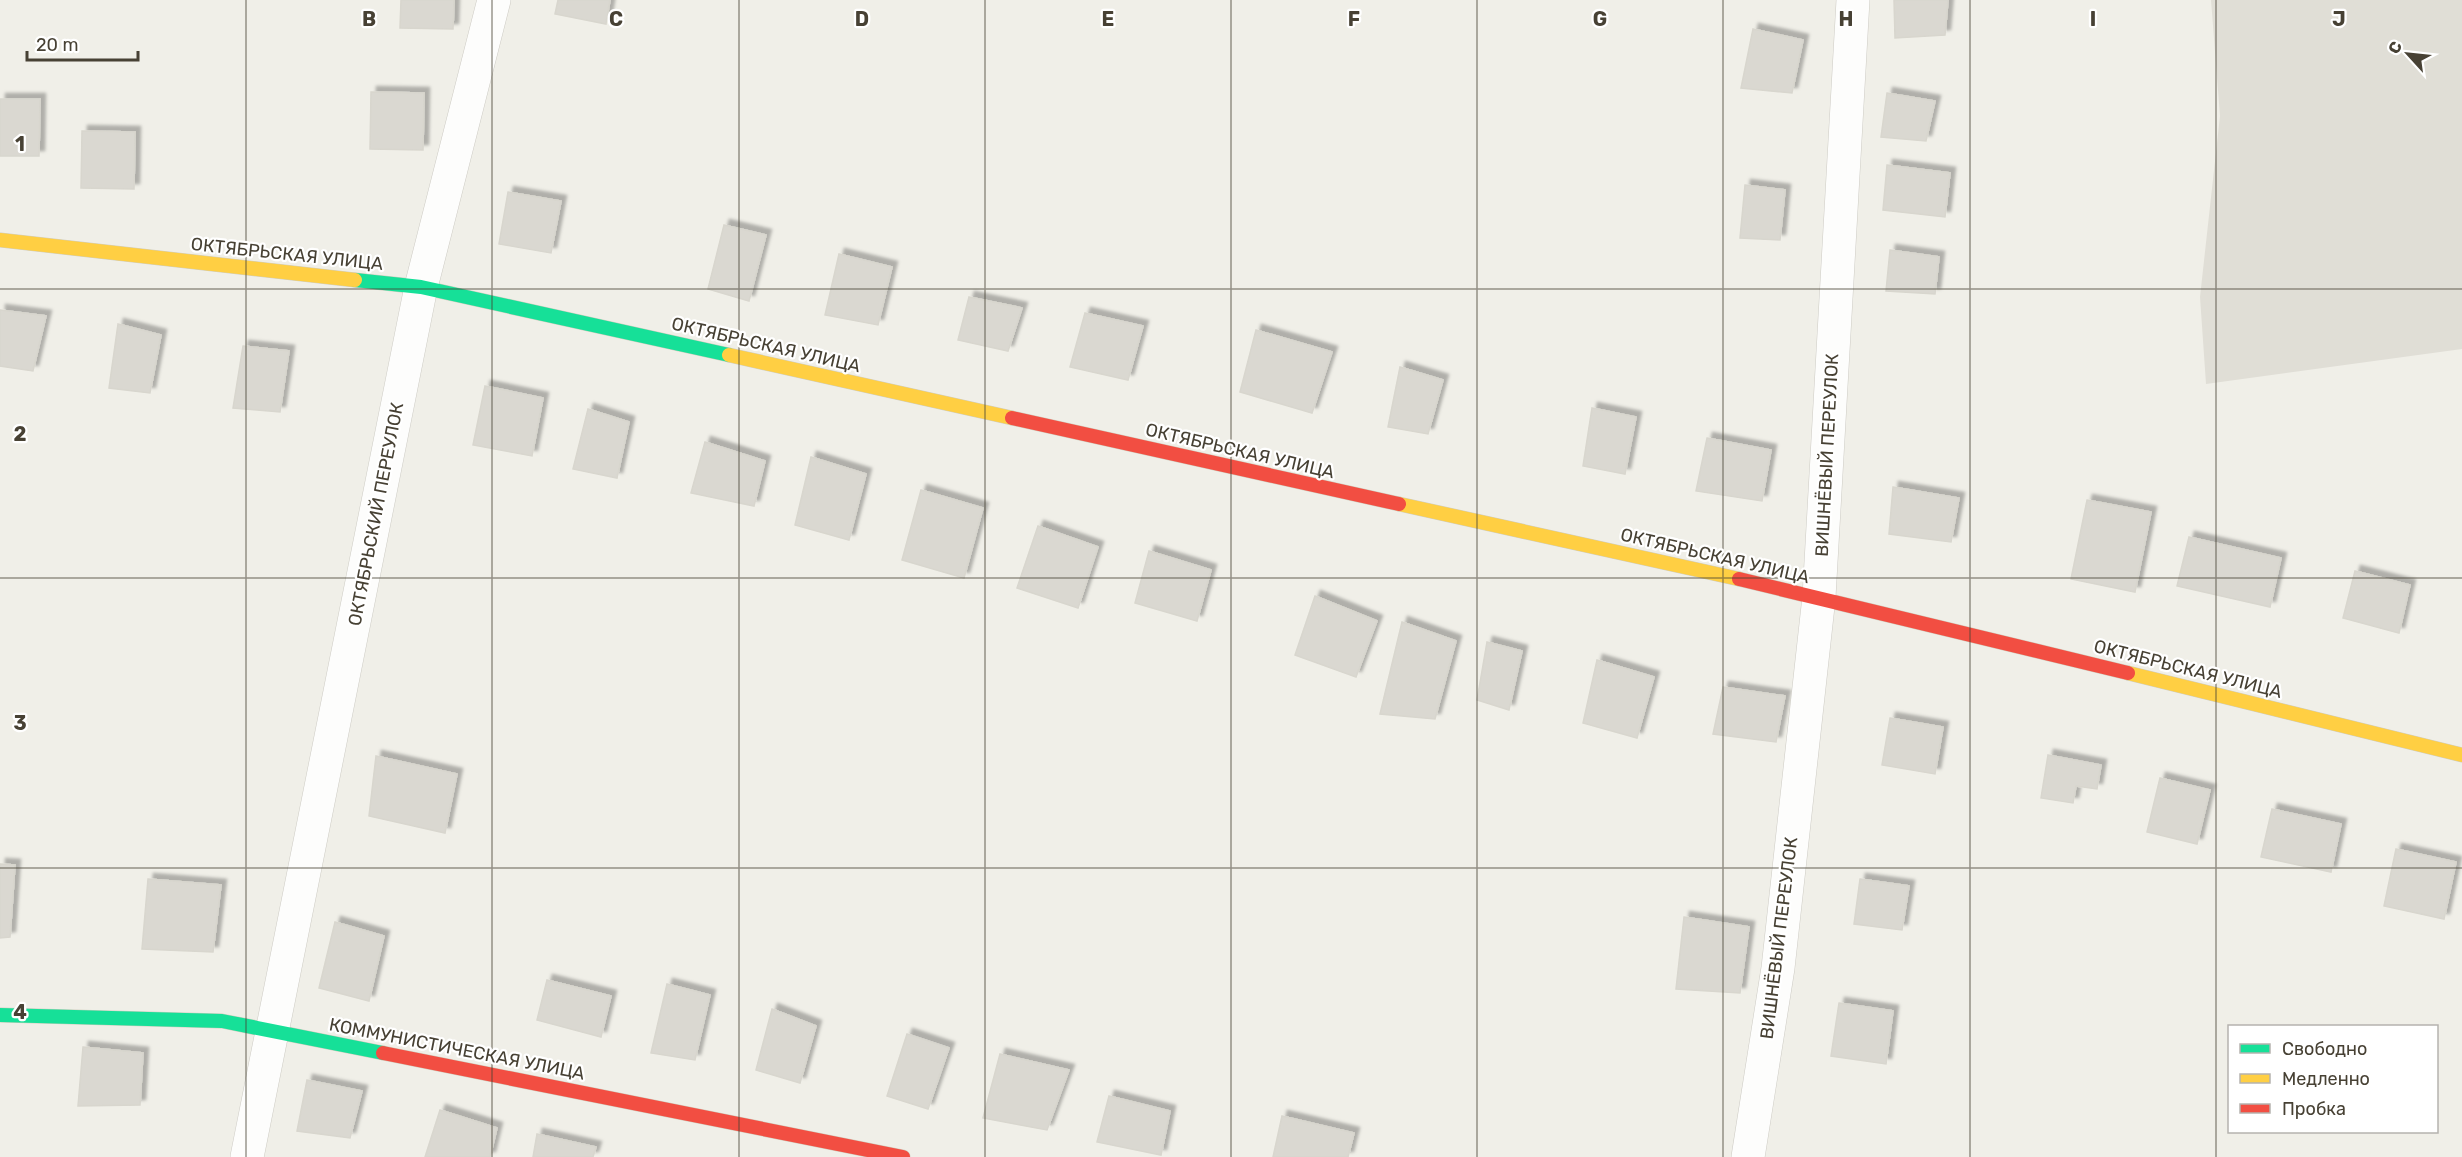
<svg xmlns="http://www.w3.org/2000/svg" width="2462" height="1157" viewBox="0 0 2462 1157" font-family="Rubik,sans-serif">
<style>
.industrial{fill:#e0ded6}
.building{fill:#dad8d1;stroke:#d8d6ce;stroke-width:1.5;filter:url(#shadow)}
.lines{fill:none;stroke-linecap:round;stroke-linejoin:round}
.street-casing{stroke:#cdcbc4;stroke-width:34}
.fast-casing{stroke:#d0cdbe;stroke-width:15}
.slow-casing{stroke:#d0cdbe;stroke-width:15}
.jam-casing{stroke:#d0cdbe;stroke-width:15}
.street{stroke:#fdfdfc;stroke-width:33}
.fast{stroke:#16e098;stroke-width:14}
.slow{stroke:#ffcf43;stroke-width:14}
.jam{stroke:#f24e42;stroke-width:14}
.grid{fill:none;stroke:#474134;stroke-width:1.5;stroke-opacity:0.55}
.labels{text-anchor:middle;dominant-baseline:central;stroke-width:4.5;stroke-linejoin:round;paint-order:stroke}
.street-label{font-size:18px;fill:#474134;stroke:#fff}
.grid-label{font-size:20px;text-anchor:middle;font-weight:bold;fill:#474134;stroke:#fff;stroke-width:4.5;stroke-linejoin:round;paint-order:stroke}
</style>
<defs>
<filter id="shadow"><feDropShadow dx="5.5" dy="-5.5" stdDeviation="1.5" flood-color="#0004"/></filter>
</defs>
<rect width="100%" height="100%" fill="#f0efe8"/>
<polygon class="industrial" points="2211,0 2462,0 2462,349 2206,384 2200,297 2220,116"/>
<g class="building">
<polygon points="401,0 454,0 453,29 400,28"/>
<polygon points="558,0 610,0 606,24 555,14"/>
<polygon points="1894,0 1948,0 1945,35 1895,38"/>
<polygon points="1753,29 1803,40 1792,93 1741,88"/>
<polygon points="371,92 424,93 423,150 370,149"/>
<polygon points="1887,93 1935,101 1926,141 1881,137"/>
<polygon points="0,99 40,99 39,156 0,156"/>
<polygon points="82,131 135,132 134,189 81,188"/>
<polygon points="1887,165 1950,173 1945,217 1883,210"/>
<polygon points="1745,185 1785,190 1780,240 1740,238"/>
<polygon points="508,192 561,201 551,253 499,244"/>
<polygon points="724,225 766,235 749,301 708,289"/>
<polygon points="1890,250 1939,257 1935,294 1886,291"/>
<polygon points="839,254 892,267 878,325 825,315"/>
<polygon points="969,297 1022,308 1008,351 958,340"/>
<polygon points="0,310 46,316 33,371 0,366"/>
<polygon points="1085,313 1143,326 1128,380 1070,367"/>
<polygon points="118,324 161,335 150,393 109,388"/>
<polygon points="1256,330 1332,352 1312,413 1240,392"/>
<polygon points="243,346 289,351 280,412 233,408"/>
<polygon points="1400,367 1443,380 1428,434 1388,427"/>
<polygon points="485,386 543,398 532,456 473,445"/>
<polygon points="1592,408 1636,417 1625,474 1583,466"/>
<polygon points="588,409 629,422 617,478 573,469"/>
<polygon points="1707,438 1771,450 1762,501 1696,491"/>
<polygon points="705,442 765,461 754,506 691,493"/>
<polygon points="811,457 866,474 849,540 795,525"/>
<polygon points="1893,487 1959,498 1951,542 1889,534"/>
<polygon points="921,490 983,508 964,578 902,560"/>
<polygon points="2087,500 2151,512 2135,592 2071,579"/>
<polygon points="1038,526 1098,547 1078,608 1017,588"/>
<polygon points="2189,537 2281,558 2270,607 2177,586"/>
<polygon points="1149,551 1211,570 1197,621 1135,603"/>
<polygon points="2355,571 2410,585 2399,633 2343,618"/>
<polygon points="1315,596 1377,621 1356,677 1295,655"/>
<polygon points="1402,622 1456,641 1435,719 1380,714"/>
<polygon points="1487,642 1522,651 1509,710 1477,700"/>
<polygon points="1597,660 1654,677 1637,738 1583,723"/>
<polygon points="1723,687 1785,696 1776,742 1713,734"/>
<polygon points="1890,718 1943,727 1935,774 1882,765"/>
<polygon points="2048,755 2101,765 2097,789 2076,786 2073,803 2041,798"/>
<polygon points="376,756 457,774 445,833 369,816"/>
<polygon points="2160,778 2210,790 2197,844 2147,832"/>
<polygon points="2272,809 2341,824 2331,872 2261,857"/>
<polygon points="2396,849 2456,862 2444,919 2384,906"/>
<polygon points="0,864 15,865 10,937 0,938"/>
<polygon points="148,879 221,885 213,952 142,949"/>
<polygon points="1860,879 1909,886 1902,930 1854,924"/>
<polygon points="1684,917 1749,927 1740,993 1676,989"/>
<polygon points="335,922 384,936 369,1001 319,988"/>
<polygon points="547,980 611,996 601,1037 537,1020"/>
<polygon points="667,984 710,995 695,1060 651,1053"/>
<polygon points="1839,1003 1893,1011 1886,1064 1831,1056"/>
<polygon points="772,1009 816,1026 800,1083 756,1070"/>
<polygon points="907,1034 949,1048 928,1109 887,1096"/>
<polygon points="83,1047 143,1053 140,1105 78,1106"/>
<polygon points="1000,1054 1069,1070 1047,1130 983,1118"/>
<polygon points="307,1080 362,1091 350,1138 297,1131"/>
<polygon points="1109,1096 1170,1111 1161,1155 1097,1142"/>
<polygon points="440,1110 497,1128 490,1157 425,1157"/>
<polygon points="1282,1116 1354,1133 1348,1157 1273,1157"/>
<polygon points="537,1134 596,1147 593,1157 533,1157"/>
</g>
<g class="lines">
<defs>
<g id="street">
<polyline points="247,1157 421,287 494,0"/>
<polyline points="1748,1157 1778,968 1819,597 1853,0"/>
</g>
<g id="fast">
<polyline points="355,280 421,287 729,355"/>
<polyline points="0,1015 222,1021 383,1053"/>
</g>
<g id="slow">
<polyline points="0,240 355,280"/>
<polyline points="729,355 1012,418"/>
<polyline points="1399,504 1739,579"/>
<polyline points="2128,673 2462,755"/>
</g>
<g id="jam">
<polyline points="1012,418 1399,504"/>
<polyline points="1739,579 2128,673"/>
<polyline points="383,1053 903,1157"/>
</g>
</defs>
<use href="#street" class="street-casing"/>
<use href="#fast" class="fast-casing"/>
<use href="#slow" class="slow-casing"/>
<use href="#jam" class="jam-casing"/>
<use href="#street" class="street"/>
<use href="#fast" class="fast"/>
<use href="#slow" class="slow"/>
<use href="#jam" class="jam"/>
</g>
<path class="grid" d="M246,0V1157M492,0V1157M739,0V1157M985,0V1157M1231,0V1157M1477,0V1157M1723,0V1157M1970,0V1157M2216,0V1157M0,289H2462M0,578H2462M0,868H2462"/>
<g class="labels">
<g class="street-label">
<text transform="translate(287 254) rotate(6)">ОКТЯБРЬСКАЯ УЛИЦА</text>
<text transform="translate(766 345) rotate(13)">ОКТЯБРЬСКАЯ УЛИЦА</text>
<text transform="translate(1240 451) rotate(13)">ОКТЯБРЬСКАЯ УЛИЦА</text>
<text transform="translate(1827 455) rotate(-87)">ВИШНЁВЫЙ ПЕРЕУЛОК</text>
<text transform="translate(376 514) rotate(-79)">ОКТЯБРЬСКИЙ ПЕРЕУЛОК</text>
<text transform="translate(1715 556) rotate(13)">ОКТЯБРЬСКАЯ УЛИЦА</text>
<text transform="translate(2188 669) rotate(14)">ОКТЯБРЬСКАЯ УЛИЦА</text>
<text transform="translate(1779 938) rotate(-83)">ВИШНЁВЫЙ ПЕРЕУЛОК</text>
<text transform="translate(457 1049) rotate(11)">КОММУНИСТИЧЕСКАЯ УЛИЦА</text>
</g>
</g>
<g class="grid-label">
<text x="369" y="26">B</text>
<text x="616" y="26">C</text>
<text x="862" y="26">D</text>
<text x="1108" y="26">E</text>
<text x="1354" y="26">F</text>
<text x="1600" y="26">G</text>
<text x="1846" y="26">H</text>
<text x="2093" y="26">I</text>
<text x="2339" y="26">J</text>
<text x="20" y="151">1</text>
<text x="20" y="441">2</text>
<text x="20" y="730">3</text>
<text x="20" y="1019">4</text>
</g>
<rect x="2228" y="1025" width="210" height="108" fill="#ffffff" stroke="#b5b3ae" stroke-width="1.5"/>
<rect x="2240" y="1044" width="30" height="9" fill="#16e098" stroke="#b5b3ae" stroke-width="1.5"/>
<text x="2282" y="1055" font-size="18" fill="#474134">Свободно</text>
<rect x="2240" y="1074" width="30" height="9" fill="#ffcf43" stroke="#b5b3ae" stroke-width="1.5"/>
<text x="2282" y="1085" font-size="18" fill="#474134">Медленно</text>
<rect x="2240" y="1104" width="30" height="9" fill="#f24e42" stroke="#b5b3ae" stroke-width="1.5"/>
<text x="2282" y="1115" font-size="18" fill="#474134">Пробка</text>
<g transform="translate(2408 54) rotate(297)" stroke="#ffffff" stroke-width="4.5" paint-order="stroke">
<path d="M0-4.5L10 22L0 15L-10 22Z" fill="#474134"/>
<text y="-9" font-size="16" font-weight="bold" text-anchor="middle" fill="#474134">С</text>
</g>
<path d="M27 51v9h111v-9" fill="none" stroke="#474134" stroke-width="3"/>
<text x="36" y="51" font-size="18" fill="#474134" stroke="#ffffff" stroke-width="4.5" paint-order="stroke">20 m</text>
</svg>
